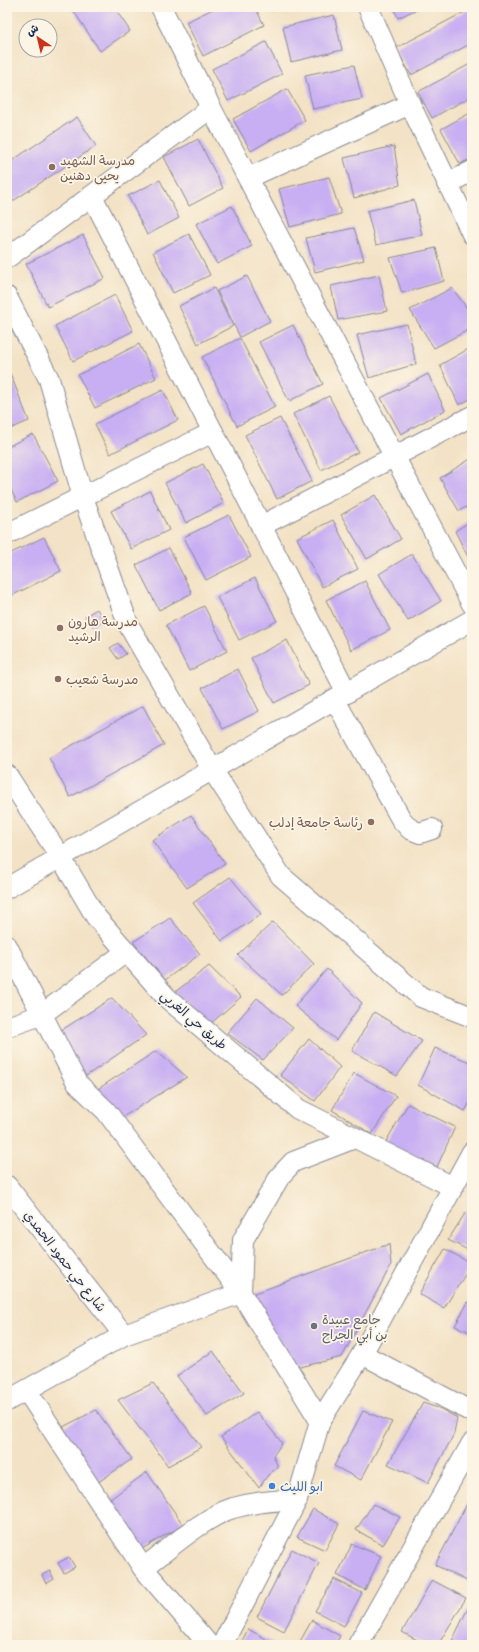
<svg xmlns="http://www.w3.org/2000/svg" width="479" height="1652" viewBox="0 0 479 1652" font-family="Itim,'Playpen Sans Arabic',sans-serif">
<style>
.building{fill:#c8aff3}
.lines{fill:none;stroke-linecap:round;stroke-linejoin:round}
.minor-casing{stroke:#878892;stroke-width:22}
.minor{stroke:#fff;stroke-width:20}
.education-dot{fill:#8d6e63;stroke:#fcf5e5;stroke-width:1.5}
.worship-dot{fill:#6b7280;stroke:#fcf5e5;stroke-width:1.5}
.shop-dot{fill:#3f7fe0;stroke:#fcf5e5;stroke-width:1.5}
.labels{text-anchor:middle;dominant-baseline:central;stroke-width:3.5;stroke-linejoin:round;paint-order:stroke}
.education-label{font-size:13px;fill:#785e54;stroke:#fcf5e5;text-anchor:start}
.street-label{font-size:13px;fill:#1b2f5e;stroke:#fcf5e5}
.worship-label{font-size:13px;fill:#5b616d;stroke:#fcf5e5;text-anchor:start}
.shop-label{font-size:13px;fill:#366cbe;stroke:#fcf5e5;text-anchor:start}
</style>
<rect width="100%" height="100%" fill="#fcf5e5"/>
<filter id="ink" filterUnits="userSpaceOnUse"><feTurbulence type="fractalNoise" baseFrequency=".025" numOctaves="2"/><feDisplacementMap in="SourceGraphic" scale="8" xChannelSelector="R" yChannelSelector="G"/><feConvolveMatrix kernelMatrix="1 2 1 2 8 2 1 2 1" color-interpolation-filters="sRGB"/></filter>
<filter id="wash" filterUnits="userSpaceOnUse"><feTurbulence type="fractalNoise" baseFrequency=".012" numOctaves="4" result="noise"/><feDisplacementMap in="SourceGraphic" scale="16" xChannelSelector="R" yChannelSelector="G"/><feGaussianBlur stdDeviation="0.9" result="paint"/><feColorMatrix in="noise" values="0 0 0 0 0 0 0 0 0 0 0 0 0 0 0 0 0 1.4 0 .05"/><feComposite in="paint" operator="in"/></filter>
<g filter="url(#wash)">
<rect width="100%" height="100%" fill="#f3e2c5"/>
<g id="blocks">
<g class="building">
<polygon points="71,7 114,7 130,31 100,51"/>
<polygon points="217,7 255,7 264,25 203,56 186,22"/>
<polygon points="270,7 286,7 286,8 271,11"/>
<polygon points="393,7 421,7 398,18"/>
<polygon points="472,8 472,43 411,75 396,48"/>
<polygon points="334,15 342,50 291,62 283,27"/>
<polygon points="266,42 282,74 228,101 212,69"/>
<polygon points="472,63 472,96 432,118 418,92"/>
<polygon points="354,65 362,99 313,109 305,75"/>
<polygon points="287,89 305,120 251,151 233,119"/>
<polygon points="472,112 472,158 460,164 441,129"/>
<polygon points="77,117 96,146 7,205 7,164"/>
<polygon points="198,139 223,188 189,206 164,157"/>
<polygon points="394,146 400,185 354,198 344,158"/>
<polygon points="329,177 341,214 290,227 279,189"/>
<polygon points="160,180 179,218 147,235 128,196"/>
<polygon points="414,200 422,235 376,245 367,211"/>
<polygon points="232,206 252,246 217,264 196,224"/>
<polygon points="354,228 364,260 315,272 306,238"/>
<polygon points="189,234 210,275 173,293 153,252"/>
<polygon points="83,235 105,278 48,307 26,264"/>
<polygon points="436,248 444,281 402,293 390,258"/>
<polygon points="379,275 387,311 338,320 331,286"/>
<polygon points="247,276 270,321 240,337 217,291"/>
<polygon points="214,288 233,326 198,344 179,306"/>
<polygon points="452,288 472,315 472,328 434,348 410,310"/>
<polygon points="115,295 133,331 73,361 55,326"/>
<polygon points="407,324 416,364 369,378 357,335"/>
<polygon points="293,325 323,384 289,401 259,342"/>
<polygon points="240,338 275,407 237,426 202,357"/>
<polygon points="139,344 156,378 95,408 78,375"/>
<polygon points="472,347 472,398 459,405 440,365"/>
<polygon points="10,373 29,421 7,430 7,374"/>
<polygon points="428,374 445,410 401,434 381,398"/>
<polygon points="163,390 178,420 110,454 95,424"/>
<polygon points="329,396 358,452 321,470 293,414"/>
<polygon points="280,418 312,481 277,499 245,435"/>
<polygon points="33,434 58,481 17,502 7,482 7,447"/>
<polygon points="472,458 472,504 459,511 440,478"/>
<polygon points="203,464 224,503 186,523 165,483"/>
<polygon points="150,491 169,530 131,549 111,511"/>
<polygon points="375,495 401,539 367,559 341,515"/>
<polygon points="229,515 251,557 206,580 184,537"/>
<polygon points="333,520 358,569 322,587 297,538"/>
<polygon points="472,520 472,565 455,531"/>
<polygon points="44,537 61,571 7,598 7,555"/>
<polygon points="169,548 192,593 159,610 136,565"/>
<polygon points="412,554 441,601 408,621 379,574"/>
<polygon points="255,578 277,621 239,640 217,597"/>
<polygon points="365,581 390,630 351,650 326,600"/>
<polygon points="204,606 227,651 189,671 166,625"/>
<polygon points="97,609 103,620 92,626 85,616"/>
<polygon points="287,640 309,685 274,703 251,658"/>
<polygon points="118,643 126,654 118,659 110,648"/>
<polygon points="7,661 12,672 7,675"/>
<polygon points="238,669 259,711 223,729 202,688"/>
<polygon points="143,706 164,745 70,797 49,758"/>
<polygon points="191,815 225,864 187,888 152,840"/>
<polygon points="230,877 261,914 222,941 193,903"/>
<polygon points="170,918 200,954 165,980 133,942"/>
<polygon points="273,922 314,964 282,995 238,955"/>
<polygon points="209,966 241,997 209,1025 175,992"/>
<polygon points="327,969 362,1003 336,1040 295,1006"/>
<polygon points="112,998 146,1035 86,1076 57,1033"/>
<polygon points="257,998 293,1028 263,1060 227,1033"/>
<polygon points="374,1012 422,1041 397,1076 352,1051"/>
<polygon points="309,1039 340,1067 315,1101 280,1075"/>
<polygon points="435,1048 472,1063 472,1099 465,1111 418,1085"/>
<polygon points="156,1051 187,1077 121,1118 98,1089"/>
<polygon points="354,1073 396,1096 372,1134 332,1110"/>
<polygon points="408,1104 455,1127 437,1167 385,1143"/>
<polygon points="466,1212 472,1216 472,1252 448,1240"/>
<polygon points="389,1244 391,1265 342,1357 296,1368 250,1295"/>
<polygon points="445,1249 472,1264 444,1308 419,1294"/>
<polygon points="468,1302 472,1304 472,1333 455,1326"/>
<polygon points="213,1351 244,1393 207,1416 177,1376"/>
<polygon points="153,1383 201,1447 168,1466 118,1400"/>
<polygon points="423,1403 441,1409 457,1418 454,1434 428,1483 388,1464"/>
<polygon points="96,1410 132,1459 97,1483 61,1428"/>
<polygon points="363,1411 392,1422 361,1480 334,1466"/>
<polygon points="257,1412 282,1443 273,1456 278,1467 268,1475 259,1488 221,1437"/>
<polygon points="147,1472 184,1526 167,1534 142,1549 109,1500"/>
<polygon points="469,1500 472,1502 471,1583 435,1565"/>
<polygon points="373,1504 400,1517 383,1545 356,1530"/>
<polygon points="313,1509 339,1524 325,1550 297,1537"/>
<polygon points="352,1544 381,1556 365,1590 337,1575"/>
<polygon points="292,1549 319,1563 284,1631 257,1617"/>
<polygon points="69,1557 75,1567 64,1573 58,1563"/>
<polygon points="50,1571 54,1579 46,1584 42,1575"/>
<polygon points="334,1579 362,1593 344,1626 315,1611"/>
<polygon points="432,1580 466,1598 438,1645 427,1645 402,1632"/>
<polygon points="472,1600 472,1645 450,1645"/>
<polygon points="312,1620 340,1636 335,1645 298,1645"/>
<polygon points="248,1629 277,1645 240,1645"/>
</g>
</g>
</g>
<g filter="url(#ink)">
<use href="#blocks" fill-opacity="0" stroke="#878892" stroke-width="1"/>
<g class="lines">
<defs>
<g id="minor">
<polyline points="161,7 211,108 472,604"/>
<polyline points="368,7 410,104 472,234"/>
<polyline points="248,178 410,104"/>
<polyline points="447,184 472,171"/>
<polyline points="92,196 347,693"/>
<polyline points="7,258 211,108"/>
<polyline points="7,297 49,379 83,497 128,624 213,771 281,876 421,997 472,1017"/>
<polyline points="261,526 472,416"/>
<polyline points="7,534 213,432"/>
<polyline points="335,700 401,819 410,829 420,833 432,829"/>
<polyline points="7,775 61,858 96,917 167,998 298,1109 453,1187"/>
<polyline points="7,888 472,620"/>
<polyline points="7,946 77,1083 106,1111 241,1293 320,1421"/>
<polyline points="7,1027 41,1015 126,952"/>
<polyline points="7,1186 124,1335"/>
<polyline points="362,1354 472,1412"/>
<polyline points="27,1391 143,1568 209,1645"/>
<polyline points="7,1401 124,1335 241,1293 243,1240 280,1176 293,1162 355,1138"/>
<path d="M143,1568C168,1550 204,1517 233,1508C255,1502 275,1500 297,1500"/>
<polyline points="222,1645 297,1500 320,1421 362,1354 472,1152"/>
<polyline points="358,1645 472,1443"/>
</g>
</defs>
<use href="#minor" class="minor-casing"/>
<use href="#minor" class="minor"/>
</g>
</g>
<g class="education-dot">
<circle cx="52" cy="167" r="4"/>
<circle cx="60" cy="628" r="4"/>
<circle cx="58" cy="679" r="4"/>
<circle cx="371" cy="822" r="4"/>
</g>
<circle class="worship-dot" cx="314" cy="1326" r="4"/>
<circle class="shop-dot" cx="272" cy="1486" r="4"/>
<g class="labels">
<g class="education-label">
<text x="60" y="160">مدرسة الشهيد<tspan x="60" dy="15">يحيى دهنين</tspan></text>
<text x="68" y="621">مدرسة هارون<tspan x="68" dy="15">الرشيد</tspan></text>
<text x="66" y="679">مدرسة شعيب</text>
<text x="363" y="822" text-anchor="end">رئاسة جامعة إدلب</text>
</g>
<g class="street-label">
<text transform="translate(194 1020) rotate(41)">طريق حي الغربي</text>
<text transform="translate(65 1261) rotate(52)">شارع حي حمود الحمدي</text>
</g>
<g class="worship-label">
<text x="322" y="1319">جامع عبيدة<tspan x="322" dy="15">بن أبي الجراح</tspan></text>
</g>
<g class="shop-label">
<text x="280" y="1486">ابو الليث</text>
</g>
</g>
<rect width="479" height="1652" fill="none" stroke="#fcf5e5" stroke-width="24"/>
<g transform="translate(38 38) rotate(325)"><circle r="19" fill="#fcf5e5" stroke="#a2a6af"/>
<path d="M0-3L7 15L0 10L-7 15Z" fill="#c8321e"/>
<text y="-6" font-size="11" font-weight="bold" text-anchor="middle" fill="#1b2f5e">ش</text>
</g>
</svg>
